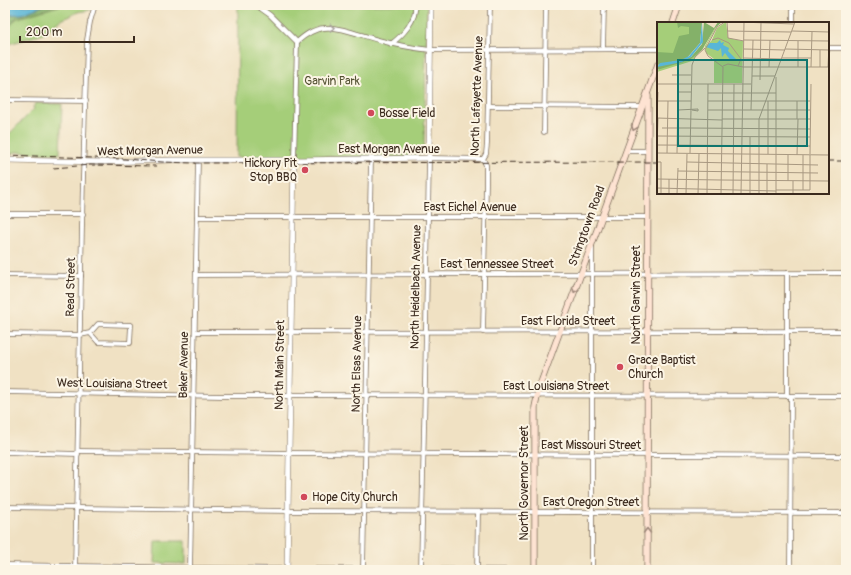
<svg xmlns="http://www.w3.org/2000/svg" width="851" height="575" viewBox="0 0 851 575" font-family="Pangolin,sans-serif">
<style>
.green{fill:#a5ce79;stroke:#707c4c}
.forest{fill:#84b169;stroke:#606e44}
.water{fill:#59b6d7;stroke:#4a707a}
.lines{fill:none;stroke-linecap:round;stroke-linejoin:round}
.minor-casing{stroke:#7a6a58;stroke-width:5.5}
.tertiary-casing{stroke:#7a6a58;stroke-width:6}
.secondary-casing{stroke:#7a6a58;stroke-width:7}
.minor{stroke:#fff;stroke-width:4}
.tertiary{stroke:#fff;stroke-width:5}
.secondary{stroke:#fee3d2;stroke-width:5.5}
.rail{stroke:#3b2a1e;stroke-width:1;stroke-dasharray:6 3;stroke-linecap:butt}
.oneway{stroke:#a79f9a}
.oneway2{stroke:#9c8678}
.poi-dot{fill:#d1495b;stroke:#fcf5e5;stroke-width:1.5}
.labels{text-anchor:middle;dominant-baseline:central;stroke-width:4;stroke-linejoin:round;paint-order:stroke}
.park-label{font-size:12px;fill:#565335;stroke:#fcf5e5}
.street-label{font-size:12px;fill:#3b2a1e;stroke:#fcf5e5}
.poi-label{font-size:12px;fill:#3b2a1e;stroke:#fcf5e5;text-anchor:start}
.inset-road{fill:none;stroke:#a89881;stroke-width:1}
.view{fill:#0f766e;fill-opacity:0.15;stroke:#0f766e;stroke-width:2}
.inset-edge{fill:none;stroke:#3b2a1e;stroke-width:2}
</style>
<rect width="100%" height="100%" fill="#fcf5e5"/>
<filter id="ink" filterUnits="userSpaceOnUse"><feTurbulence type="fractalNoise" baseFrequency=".025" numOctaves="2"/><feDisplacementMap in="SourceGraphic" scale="8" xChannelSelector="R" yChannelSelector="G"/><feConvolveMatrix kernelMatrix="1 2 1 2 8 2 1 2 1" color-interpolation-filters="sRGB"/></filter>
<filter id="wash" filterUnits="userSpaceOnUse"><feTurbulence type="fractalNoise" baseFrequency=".012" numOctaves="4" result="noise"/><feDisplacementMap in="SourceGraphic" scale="16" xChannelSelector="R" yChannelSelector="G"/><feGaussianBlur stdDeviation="0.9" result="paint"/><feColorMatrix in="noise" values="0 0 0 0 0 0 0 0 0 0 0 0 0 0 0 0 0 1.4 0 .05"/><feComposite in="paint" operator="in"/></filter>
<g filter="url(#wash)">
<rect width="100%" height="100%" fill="#f0e1c3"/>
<g class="green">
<polygon points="61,5 92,5 90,10 78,12 59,21 43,34 5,45 5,25 10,25 17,18"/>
<polygon points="238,5 427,5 424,151 416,157 237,157"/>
<polygon points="36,103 62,104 60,154 15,152 15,153 5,153 5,134 7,136 34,109 33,107"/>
<polygon points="155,541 186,541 186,564 154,563"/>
</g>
<polygon class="forest" points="45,5 61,5 17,18 15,19 12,24 5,25 5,15 22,14"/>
<polygon class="water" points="5,5 45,5 22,14 5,15"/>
</g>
<g filter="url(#ink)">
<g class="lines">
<defs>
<g id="minor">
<polyline points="256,5 270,15 297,42 294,160"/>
<polyline points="793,23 793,5"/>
<path d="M297,42C305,35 313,29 324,28C340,26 362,36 378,40C396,45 412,48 430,50L658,49"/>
<path d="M391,44C403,35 417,20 415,5"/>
<polyline points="828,48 846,48"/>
<polyline points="603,49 604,5"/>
<polyline points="5,100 86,101"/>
<polyline points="488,106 642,107"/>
<polyline points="544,132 546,5"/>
<polyline points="626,151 647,151"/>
<polyline points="483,159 486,154 487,144 490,5"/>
<polyline points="5,214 83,214"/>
<polyline points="197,217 647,217"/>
<polyline points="5,275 81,276"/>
<polyline points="196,275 846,273"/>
<polyline points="195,332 846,331"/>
<polyline points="483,332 486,183 486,165 483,159"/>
<polyline points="5,334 80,335 90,333 98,324 131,325 130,343 98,342 90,333"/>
<polyline points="5,392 222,396 290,396"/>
<polyline points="290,395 846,396"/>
<polyline points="787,396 787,273"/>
<polyline points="78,451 289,453 846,456"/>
<polyline points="5,452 78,454"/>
<polyline points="5,507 292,511 846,513"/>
<polyline points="5,565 287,569 557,570"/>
<polyline points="75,570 83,177 87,40 90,22 95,5"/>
<polyline points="190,570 198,160"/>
<polyline points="363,570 371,159"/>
<path d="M421,570C424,433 427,295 429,158L483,159"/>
<polyline points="477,570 478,512"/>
<polyline points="592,570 592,246"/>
<polyline points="790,570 791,396"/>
</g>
<g id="tertiary">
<polyline points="5,160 104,162 172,160 294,160 429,158 431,5"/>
<polyline points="287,570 294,160"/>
</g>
<g id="secondary">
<polyline points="673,23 679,5"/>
<polyline points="535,570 535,407 539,388 658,64"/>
<polyline points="647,570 648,96"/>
</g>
</defs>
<use href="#minor" class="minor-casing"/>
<use href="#tertiary" class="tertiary-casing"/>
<use href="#secondary" class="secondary-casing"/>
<use href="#minor" class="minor"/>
<use href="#tertiary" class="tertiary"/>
<use href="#secondary" class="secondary"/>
<g class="rail">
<polyline points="5,155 124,159 162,162 193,163 658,162"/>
<polyline points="828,161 846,161"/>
<polyline points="53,168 90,165 157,166"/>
</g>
</g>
<defs><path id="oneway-chevron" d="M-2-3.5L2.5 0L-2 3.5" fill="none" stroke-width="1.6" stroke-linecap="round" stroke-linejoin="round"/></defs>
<use class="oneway" href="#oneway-chevron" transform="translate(332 28) rotate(6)"/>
<g class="oneway2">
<use href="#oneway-chevron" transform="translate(634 128) rotate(110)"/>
<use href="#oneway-chevron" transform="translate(575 290) rotate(110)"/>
<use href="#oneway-chevron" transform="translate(647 531) rotate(-90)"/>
</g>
</g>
<g class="poi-dot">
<circle cx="371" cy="113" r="4"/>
<circle cx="305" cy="170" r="4"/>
<circle cx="620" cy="367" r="4"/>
<circle cx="304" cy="497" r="4"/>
</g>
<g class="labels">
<g class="park-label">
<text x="332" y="81">Garvin Park</text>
</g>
<g class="street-label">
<text transform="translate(477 96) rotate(-88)">North Lafayette Avenue</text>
<text x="389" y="149">East Morgan Avenue</text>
<text transform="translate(150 151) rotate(-1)">West Morgan Avenue</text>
<text x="470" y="207">East Eichel Avenue</text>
<text transform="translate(587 226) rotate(-70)">Stringtown Road</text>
<text x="497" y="264">East Tennessee Street</text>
<text transform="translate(71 287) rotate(-89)">Read Street</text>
<text transform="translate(416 287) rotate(-89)">North Heidelbach Avenue</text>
<text transform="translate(636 295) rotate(-90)">North Garvin Street</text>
<text x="568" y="321">East Florida Street</text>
<text transform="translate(357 364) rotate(-89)">North Elsas Avenue</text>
<text transform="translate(184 365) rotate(-89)">Baker Avenue</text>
<text transform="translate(280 365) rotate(-89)">North Main Street</text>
<text transform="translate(112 384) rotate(1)">West Louisiana Street</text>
<text x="556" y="386">East Louisiana Street</text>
<text x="591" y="445">East Missouri Street</text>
<text transform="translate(524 483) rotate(-90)">North Governor Street</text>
<text x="591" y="502">East Oregon Street</text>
</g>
<g class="poi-label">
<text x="379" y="113">Bosse Field</text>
<text x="297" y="163" text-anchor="end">Hickory Pit<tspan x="297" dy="14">Stop BBQ</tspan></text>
<text x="628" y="360">Grace Baptist<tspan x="628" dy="14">Church</tspan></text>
<text x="312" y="497">Hope City Church</text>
</g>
</g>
<g transform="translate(657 22)">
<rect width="172" height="172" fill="#f0e1c3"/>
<path d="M0,0H45L44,7L14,38L0,43ZM69,0L71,16L86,19L85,61H57V37L49,31L48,24L35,39L0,50L3,46L33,38L48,24L58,6L60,4L49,24L55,18L60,6Z" fill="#a5ce79"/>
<path d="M20,0H45L43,21L29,37L0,43V30L16,31L22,14L32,12V5L24,4L21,6ZM47,0L57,6L61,0H65L58,6L45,28L33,38L0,48L1,44L34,35L45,22Z" fill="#84b169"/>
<path d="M45,0L46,20L34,35L25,40L0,45L3,41L24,38L32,34L43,21ZM63,18L64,21L67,20L66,23L72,26L71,29L79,37L74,39L68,31L65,35L64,26L61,29L49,25L53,21H60Z" fill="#59b6d7"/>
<path class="inset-road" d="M70,0L71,16M83,0L137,2M70,9L134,10M135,9L172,10M71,16L87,19M55,18L61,16L72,21L84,37L81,44M87,18L172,19M87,27L128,28M128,27L172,28M86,36L125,37M125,36H154M66,44L71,42L86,45H172M112,45L113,18M141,45V19M154,45L155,10M163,45V28M171,45L172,23M15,53H34M95,54H118M103,58L104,0M0,62H94M21,70H34M51,71H119M0,79H34M51,79H153M111,79V132M21,88L41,87V89L35,88M51,88H153M94,88L96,18M0,96L65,98M0,96L1,70M65,97H153M140,97V79M5,106H33M33,106L153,107M0,114L153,115M0,123L153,124M0,126L1,96M0,131L172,133M10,131L11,79M20,131L21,62M33,131L35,43L38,35L48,26M153,132L154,62M140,133L141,97M0,140H4V172M30,140L161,143M21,149L161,151M0,157L64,158M64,158L171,159M131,159V133M0,166L119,169M119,168H153V133M146,168V133M12,172V157M20,172L21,146M29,172L30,132M41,172L42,132M50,172L51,62M64,172L66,45L51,34L48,28L60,5L68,0M76,172L77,62M84,172L87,0M93,172V115M102,172V97L138,0M110,172V142M119,172V55M136,172V159"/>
<path class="view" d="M21,38H150V124H21Z"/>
<rect width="172" height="172" class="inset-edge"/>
</g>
<rect width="851" height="575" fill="none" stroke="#fcf5e5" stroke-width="20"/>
<path d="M20 36v6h114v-6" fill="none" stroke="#3b2a1e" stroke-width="2"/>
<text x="26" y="36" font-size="12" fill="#3b2a1e" stroke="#fcf5e5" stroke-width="3" paint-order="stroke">200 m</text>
</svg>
